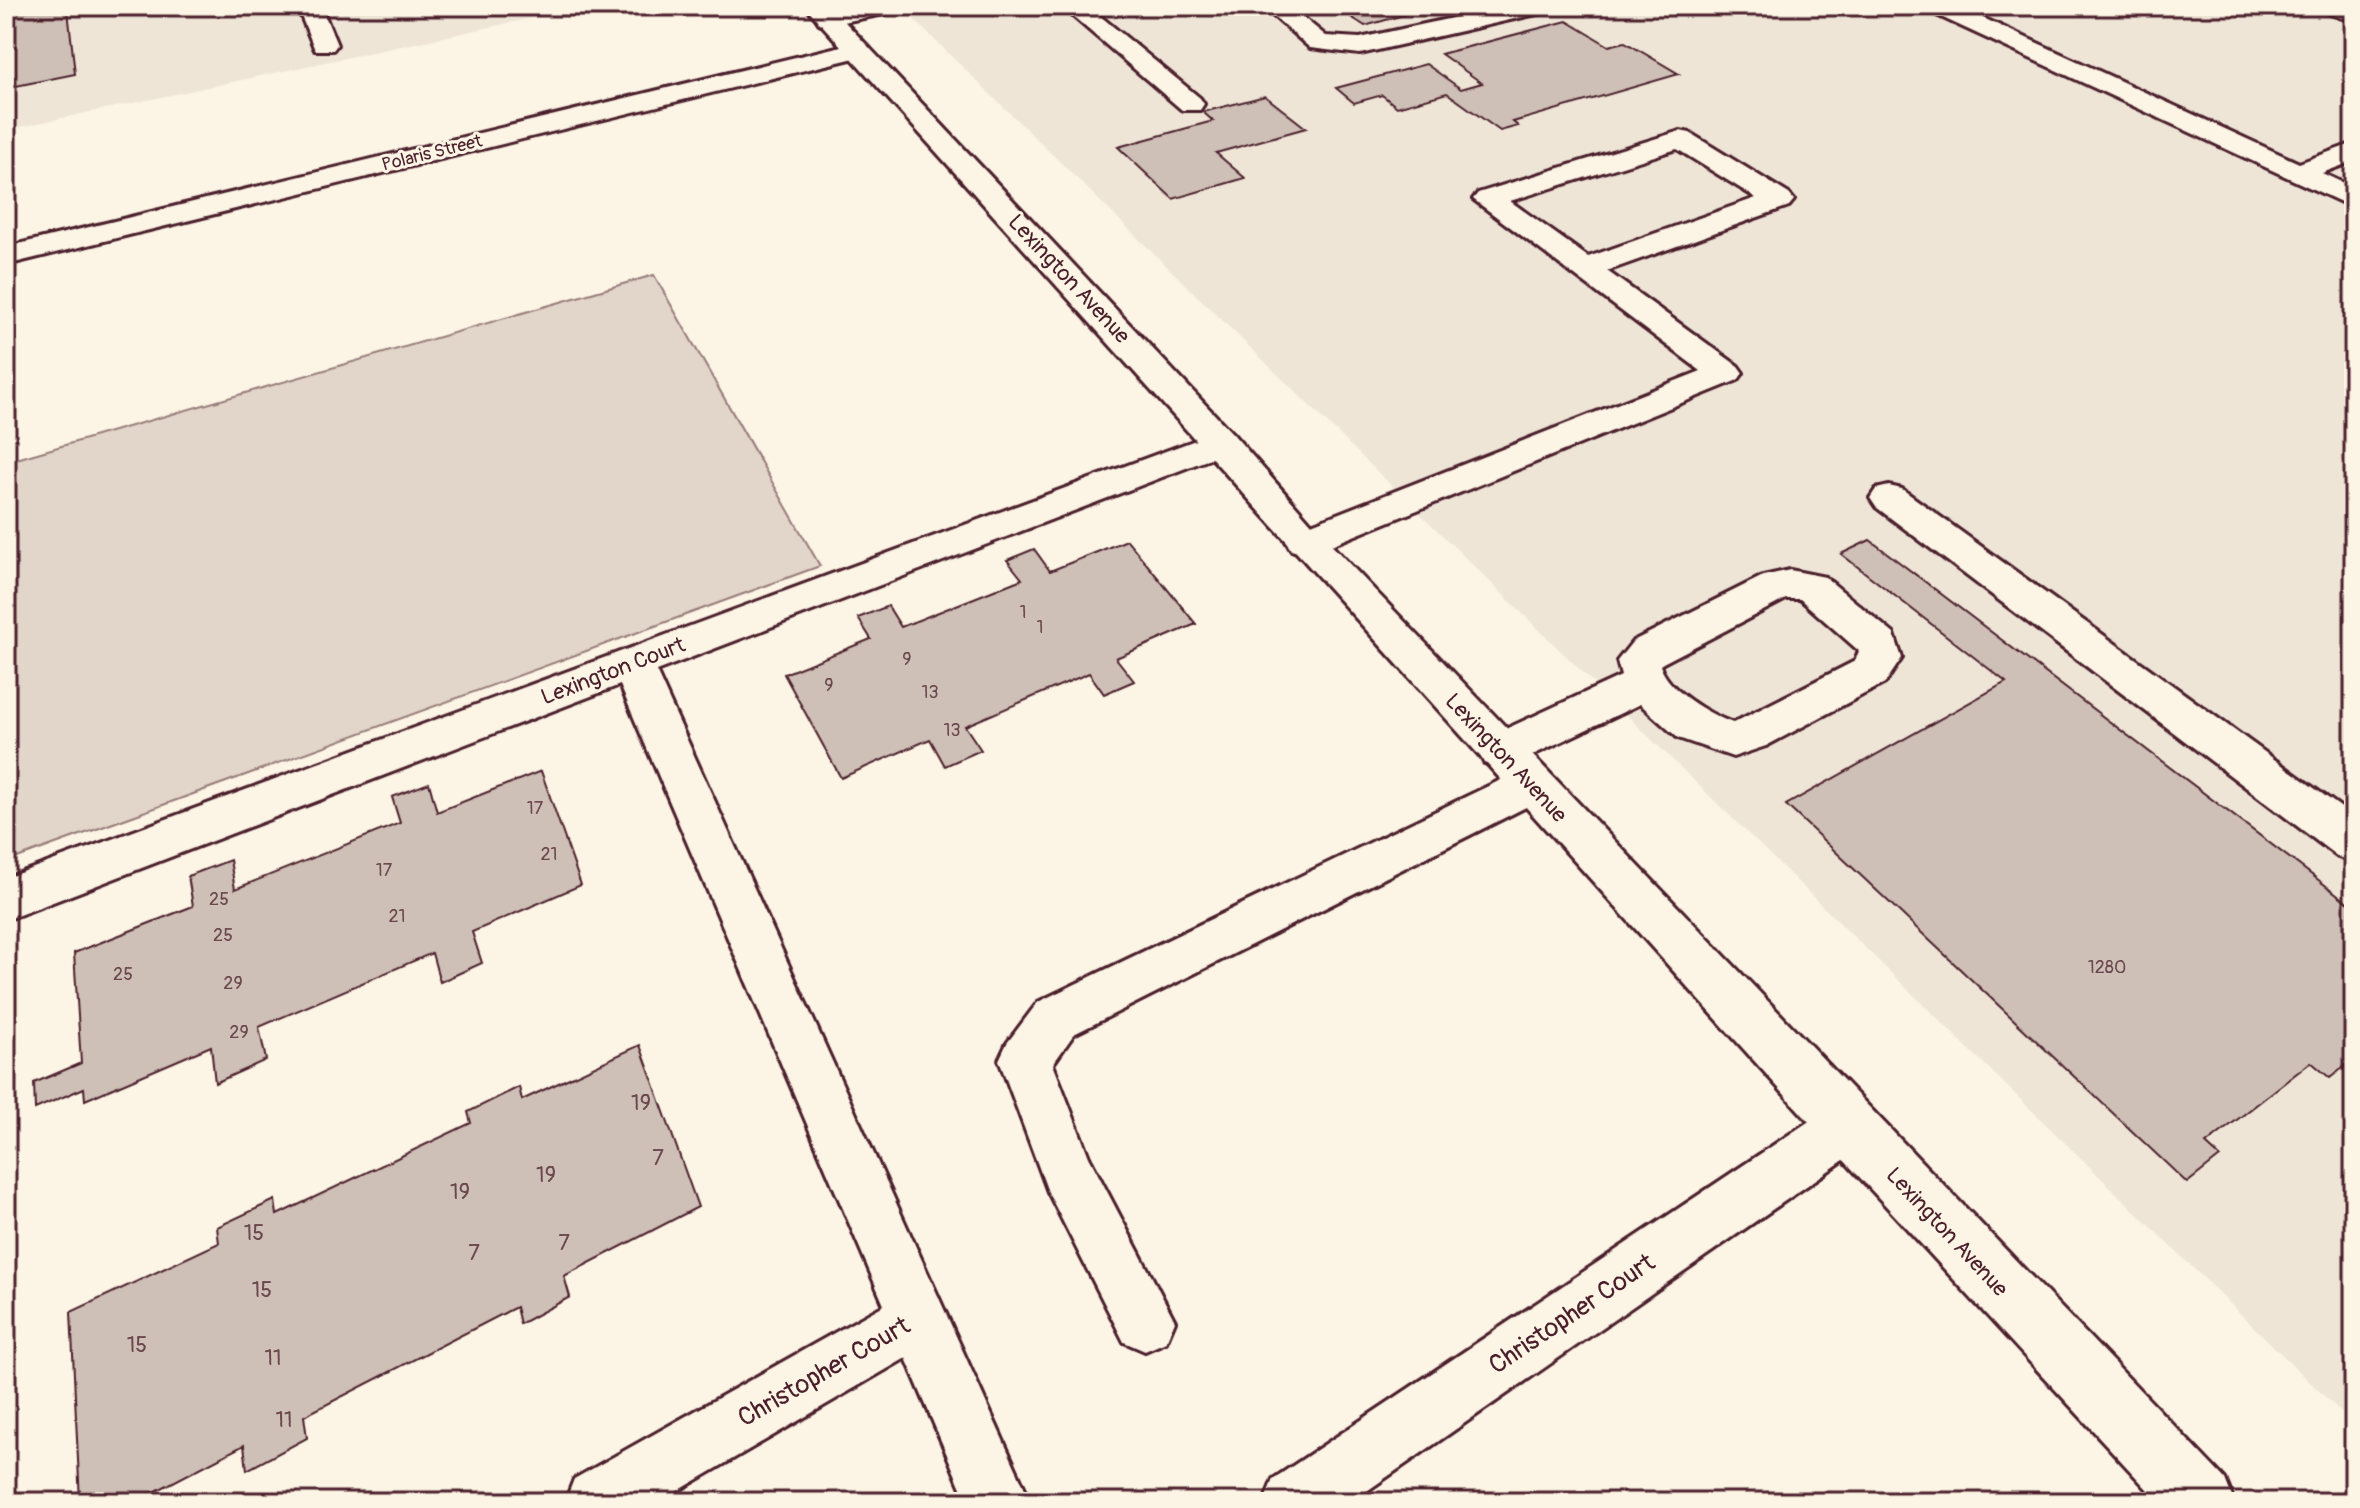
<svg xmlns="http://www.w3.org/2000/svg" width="2360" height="1508" viewBox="0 0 2360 1508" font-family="Pangolin,sans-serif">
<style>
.built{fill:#eee5d7}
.green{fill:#e2d5ca;stroke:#967a7a;stroke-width:2}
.building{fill:#cfc0b7;stroke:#4a1f2b;stroke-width:2}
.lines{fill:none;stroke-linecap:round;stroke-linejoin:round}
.minor-casing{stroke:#4a1f2b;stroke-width:6}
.major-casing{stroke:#4a1f2b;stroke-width:6}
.minor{fill:#fcf5e5;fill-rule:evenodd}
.major{fill:#fcf5e5;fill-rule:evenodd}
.labels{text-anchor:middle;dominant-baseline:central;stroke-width:6;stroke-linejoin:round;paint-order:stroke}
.far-street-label{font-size:18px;fill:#4a1f2b;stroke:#fcf5e5}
.number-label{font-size:18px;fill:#6b474e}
.street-label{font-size:22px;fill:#4a1f2b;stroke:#fcf5e5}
.near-number-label{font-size:22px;fill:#6b474e}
.near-street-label{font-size:26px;fill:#4a1f2b;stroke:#fcf5e5}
</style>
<rect width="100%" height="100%" fill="#fcf5e5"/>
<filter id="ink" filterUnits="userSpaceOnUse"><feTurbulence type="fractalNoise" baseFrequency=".0125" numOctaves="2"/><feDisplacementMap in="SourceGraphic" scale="16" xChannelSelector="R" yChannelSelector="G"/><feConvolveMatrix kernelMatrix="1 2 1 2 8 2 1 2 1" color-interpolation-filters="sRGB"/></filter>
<g filter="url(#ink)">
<g class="built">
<polygon points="6,6 589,6 6,130"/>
<polygon points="900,6 2354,6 2354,1425"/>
</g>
<polygon class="green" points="654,275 820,566 6,862 6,462"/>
<g class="building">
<polygon points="6,6 87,6 68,10 75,74 6,88"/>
<polygon points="1334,6 1435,6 1365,26"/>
<polygon points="1567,21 1609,46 1625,42 1679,74 1513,122 1518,126 1500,131 1447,93 1397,107 1382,95 1354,103 1336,88 1426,64 1461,89 1482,83 1441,54"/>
<polygon points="1265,96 1306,128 1216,153 1245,178 1173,199 1118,147 1213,121 1203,112"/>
<polygon points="1127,540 1196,624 1116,658 1134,681 1104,694 1089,673 965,726 981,750 945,766 930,739 841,778 784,674 871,639 858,618 888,606 901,627 1022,579 1007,560 1034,549 1050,571"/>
<polygon points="1870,540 2354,907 2354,1059 2330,1078 2311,1062 2206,1144 2220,1157 2187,1183 1786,805 2006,682 1841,554"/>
<polygon points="541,771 581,885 472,932 482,963 440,982 432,953 259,1027 266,1060 215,1083 211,1046 85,1100 84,1088 35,1109 34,1083 81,1063 74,953 193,906 188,876 230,860 235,889 400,823 392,797 429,783 437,812"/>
<polygon points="640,1045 698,1207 564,1276 570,1297 520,1324 516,1307 304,1416 307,1438 247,1470 244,1445 135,1502 80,1502 71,1312 219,1243 217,1227 275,1200 277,1215 471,1123 468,1112 519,1087 522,1100"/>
</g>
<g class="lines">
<defs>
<g id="minor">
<polygon points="297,6 321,6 337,45 333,50 315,50"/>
<polygon points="852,6 902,6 899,11 828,25 819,23 816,18 819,13"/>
<polygon points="1061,6 1088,6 1200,98 1204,104 1200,110 1182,110"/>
<polygon points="1262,6 1289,6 1326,36 1360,38 1508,6 1553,6 1550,11 1541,13 1360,54 1310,48"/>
<polygon points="1925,6 1957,6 2299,163 2354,143 2354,161 2322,173 2354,188 2354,208 1928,11"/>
<polygon points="2318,6 2354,7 2354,22 2321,11"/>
<polygon points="858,42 867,45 871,50 867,55 6,265 6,247"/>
<path d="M1680,131L1690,133L1789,194L1794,200L1789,206L1607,271L1738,366L1743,373L1738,380L1319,550L1305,554L1291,550L1286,541L1291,532L1701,371L1473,199L1478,193ZM1677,149L1756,198L1588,257L1510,201Z"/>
<polygon points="1220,431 1233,434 1238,442 1233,450 656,671 1031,1502 967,1502 906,1358 659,1502 565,1502 574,1479 884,1305 620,685 6,920 6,878"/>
<polygon points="1889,486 1902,489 2354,817 2354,862 2338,857 1876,507 1870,498 1876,489"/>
<path d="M1790,570L1825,577L1894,634L1902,658L1885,683L1766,746L1733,757L1678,738L1640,704L1516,763L1500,768L1484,763L1478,751L1484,739L1621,676L1617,661L1633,641L1763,576ZM1786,599H1800L1859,651L1855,661L1733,723C1710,715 1667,690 1660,665L1663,663Z"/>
<polygon points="1530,766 1546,771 1552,784 1546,797 1074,1034 1053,1064 1089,1157 1175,1321 1166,1342 1145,1351 1124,1342 1048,1192 999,1060 1007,1043 1038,1002"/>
<polygon points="1848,1100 1867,1108 1875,1126 1867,1144 1351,1502 1264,1502 1273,1479 1829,1108"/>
</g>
<polygon id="major" points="805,6 830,6 1233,434 1319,532 2225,1479 2234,1502 2159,1502 1829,1144"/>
</defs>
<use href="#minor" class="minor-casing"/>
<use href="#major" class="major-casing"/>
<use href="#minor" class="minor"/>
<use href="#major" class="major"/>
</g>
</g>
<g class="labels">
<g class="far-street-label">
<text transform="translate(432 153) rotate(-14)">Polaris Street</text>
</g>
<g class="number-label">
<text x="1023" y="612">1</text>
<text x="1040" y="627">1</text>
<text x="907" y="659">9</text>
<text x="829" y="685">9</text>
<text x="930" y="692">13</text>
<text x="952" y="730">13</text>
<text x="535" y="808">17</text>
<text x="549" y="854">21</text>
<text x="384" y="870">17</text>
<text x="219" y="899">25</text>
<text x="397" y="916">21</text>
<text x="223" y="935">25</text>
<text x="2107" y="967">1280</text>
<text x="123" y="974">25</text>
<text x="233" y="983">29</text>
<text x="239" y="1032">29</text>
</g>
<g class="street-label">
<text transform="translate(1069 279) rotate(47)">Lexington Avenue</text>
<text transform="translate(613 671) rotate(-21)">Lexington Court</text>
<text transform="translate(1506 758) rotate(47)">Lexington Avenue</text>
<text transform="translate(1947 1232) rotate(47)">Lexington Avenue</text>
</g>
<g class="near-number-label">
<text x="641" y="1103">19</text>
<text x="658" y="1158">7</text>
<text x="546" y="1175">19</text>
<text x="460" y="1192">19</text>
<text x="254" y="1233">15</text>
<text x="564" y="1243">7</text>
<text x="474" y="1253">7</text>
<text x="262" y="1290">15</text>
<text x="137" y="1345">15</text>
<text x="273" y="1358">11</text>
<text x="284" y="1420">11</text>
</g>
<g class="near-street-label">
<text transform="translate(1572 1314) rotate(-34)">Christopher Court</text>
<text transform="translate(824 1372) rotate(-30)">Christopher Court</text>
</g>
</g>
<rect width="2360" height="1508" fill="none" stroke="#fcf5e5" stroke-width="32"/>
<rect x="16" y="16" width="2328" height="1476" fill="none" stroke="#4a1f2b" stroke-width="3" filter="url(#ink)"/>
</svg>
